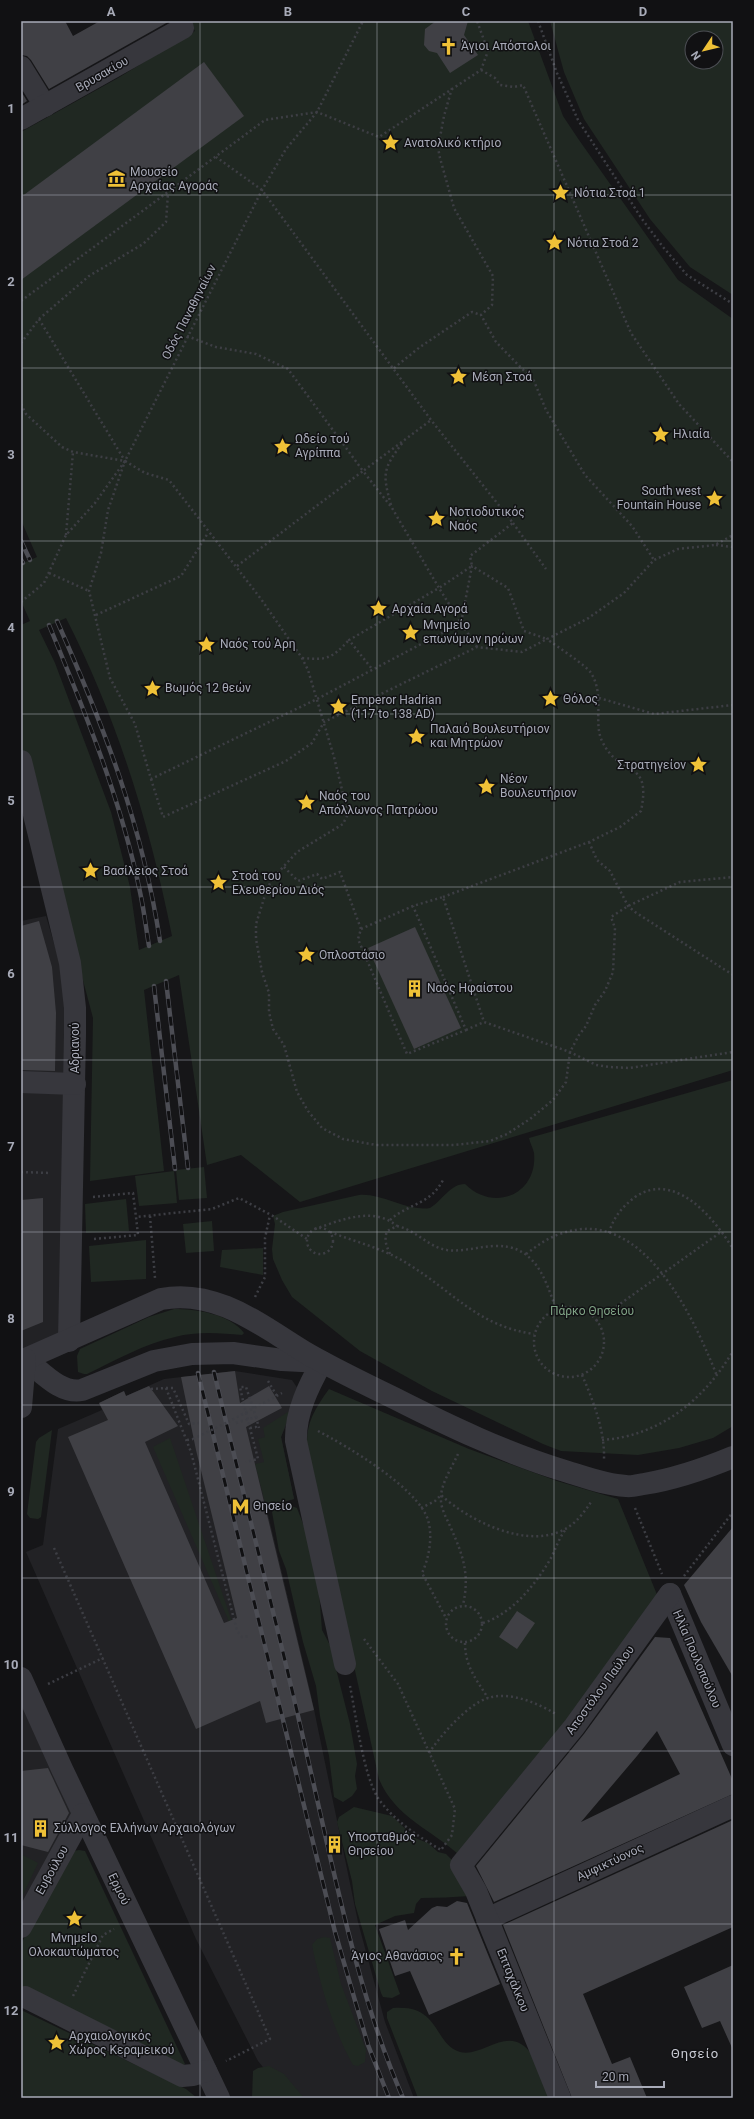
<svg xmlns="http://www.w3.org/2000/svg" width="754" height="2119" viewBox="0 0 754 2119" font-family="Roboto,sans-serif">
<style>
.built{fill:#222225}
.green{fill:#202822;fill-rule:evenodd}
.building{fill:#404045;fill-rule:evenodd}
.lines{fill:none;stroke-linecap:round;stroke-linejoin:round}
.path{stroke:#3d3e44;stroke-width:2.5;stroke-dasharray:2 3;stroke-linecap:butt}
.street{stroke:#37373d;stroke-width:22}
.rail-casing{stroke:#4c4d54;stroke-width:4.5}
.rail{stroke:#111113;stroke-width:3;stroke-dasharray:9;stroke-linecap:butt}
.path-bridge{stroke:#3d3e44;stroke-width:2.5;stroke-dasharray:2 3;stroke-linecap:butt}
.grid{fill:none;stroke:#a8abb8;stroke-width:1;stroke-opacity:0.55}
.labels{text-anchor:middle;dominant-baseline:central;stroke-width:3;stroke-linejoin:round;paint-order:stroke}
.poi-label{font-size:12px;fill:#a8abb8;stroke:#111113;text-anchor:start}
.street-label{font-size:12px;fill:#a8abb8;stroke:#111113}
.park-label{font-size:12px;fill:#7fa285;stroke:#111113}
.neighbourhood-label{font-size:13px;letter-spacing:1px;fill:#c9cbd4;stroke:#111113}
.neatline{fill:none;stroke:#a8abb8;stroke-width:1.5}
.grid-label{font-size:13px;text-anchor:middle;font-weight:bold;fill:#a8abb8}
</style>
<rect width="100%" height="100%" fill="#161618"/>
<g class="built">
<polygon points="46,916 63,974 65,1024 62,1333 21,1350 21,921"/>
<polygon points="235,1371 292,1380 300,1392 281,1437 294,1499 266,1506 311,1695 358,1922 385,2022 414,2098 288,2098 258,2061 196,1939 26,1552 43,1545 58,1429 102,1410 99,1403 124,1391 126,1396 164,1379"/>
<polygon points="21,1690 74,1810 21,1924"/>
</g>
<g class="green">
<path d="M189,21H528L563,116L579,140L678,280L733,319V1070L300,1202L241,1155L207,1165L179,975L144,990L164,1171L90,1181L93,1018L21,747V625L30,621L21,601V564L37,557L21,520V132L118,78L195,31ZM66,618C117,718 150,825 172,936L139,950L130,887L111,812L55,663L39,630Z"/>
<path d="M550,21H733V295L690,267L650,219L584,119L564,72ZM692,38H716V62H692Z"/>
<path d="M733,1080V1426L713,1438L679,1448L638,1455L561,1451L543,1444L432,1391L360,1351L292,1297L282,1280L273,1259L272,1249L275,1224L273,1216L283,1212L359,1195C383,1193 406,1212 430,1208C442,1201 450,1184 465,1184C494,1213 538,1194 534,1153C533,1148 530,1143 529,1138Z"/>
<polygon points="204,1167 207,1198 179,1200 176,1170"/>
<polygon points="174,1171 177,1203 139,1206 135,1176"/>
<polygon points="126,1199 129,1231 86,1233 85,1204"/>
<polygon points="212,1221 214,1251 186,1253 183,1224"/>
<polygon points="146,1240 146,1279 91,1282 89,1246"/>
<polygon points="263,1248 263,1275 220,1267 222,1250"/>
<path d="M174,1309C196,1309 230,1314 244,1333L242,1335C220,1333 197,1331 175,1337C144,1344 116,1360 87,1374H84L78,1372L77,1356L80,1349L149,1317Z"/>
<path d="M329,1389L469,1449L557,1481L618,1499L660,1602L461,1857C433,1830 395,1818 379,1779L308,1458C304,1428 311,1414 329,1389Z"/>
<polygon points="291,1410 281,1437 294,1499 266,1506 255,1464 264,1462 258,1439 265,1437 263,1428"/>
<polygon points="52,1430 41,1517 38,1519 30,1518 27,1514 36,1442 39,1438"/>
<polygon points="170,1438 233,1625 231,1626 153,1447"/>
<polygon points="289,1505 297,1508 305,1529 319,1592 322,1630 330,1645 350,1724 357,1764 355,1776 357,1789 352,1796 343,1802 334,1797 329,1756 320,1716 316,1686 303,1642 286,1569 279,1551 272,1512 274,1509"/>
<path d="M354,1807L392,1816L415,1838L428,1843L438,1852L446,1854L453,1861L470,1896C453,1897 438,1898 421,1898L416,1904L414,1913L395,1916L375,1925L400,1994L392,1998L383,1997L381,1993L355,1904L352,1881L337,1822L339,1817Z"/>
<polygon points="79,1850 85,1851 185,2064 183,2066 21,1988 21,1944 69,1856 74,1851"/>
<polygon points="21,1854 38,1863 22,1897 21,1897"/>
<path d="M324,1937L330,1938L341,1984L366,2050L365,2062L358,2066L353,2065C333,2029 320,1985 312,1945L317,1939Z"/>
<path d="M393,2008C441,2004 433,2044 460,2052C480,2057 502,2032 521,2044C538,2054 542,2081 549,2098H418L387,2018V2012Z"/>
<polygon points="21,2010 186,2089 197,2098 21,2098"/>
<polygon points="269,2066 284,2074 304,2098 252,2098 253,2071 258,2068"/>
</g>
<g class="building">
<polygon points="21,21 65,21 73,36 100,21 168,22 49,89 31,60 27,56 21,55"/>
<polygon points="436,21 468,21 464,35 478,55 450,73 437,53 429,51 424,45 425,29"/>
<polygon points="204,62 244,116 21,280 21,197"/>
<polygon points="21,91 27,101 21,105"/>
<polygon points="39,921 52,967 56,1013 55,1071 21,1070 21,926"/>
<polygon points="415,927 461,1028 414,1049 368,948"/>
<polygon points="43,1198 43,1322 21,1331 21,1200"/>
<polygon points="235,1371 240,1403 269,1386 282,1408 246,1427 314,1710 266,1723 260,1701 196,1729 68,1437 108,1420 99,1403 124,1391 126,1396 149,1386 178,1426 145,1442 224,1623 237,1618 196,1450 181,1377"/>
<polygon points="733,1527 733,1677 701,1622 684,1585"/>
<polygon points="517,1611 535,1623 517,1649 499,1637"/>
<path d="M655,1637L670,1638L733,1781V1794L494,1902L476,1866L584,1734ZM657,1731L680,1774L581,1822L637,1756Z"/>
<polygon points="48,1768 69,1813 48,1852 21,1845 21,1771"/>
<polygon points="733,1820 733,1927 583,1994 612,2064 630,2057 647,2098 572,2098 503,1925"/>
<polygon points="457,1901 467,1903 500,1984 429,2015 410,1971 395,1976 379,1929 405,1920 408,1930 432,1908 437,1906 447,1907"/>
<polygon points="733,1965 733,2050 720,2021 702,2028 684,1987"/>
</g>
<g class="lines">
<g class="path">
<polyline points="538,21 557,73 578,120 642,219 663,247 687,275 733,304"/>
<polyline points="481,70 495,78 500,85 514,87 523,85 631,333 679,404 733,462"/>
<polyline points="452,88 444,116 438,148 440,158 454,208 493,276 492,305 481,315 496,342 534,381 546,410 585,475 632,526 654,560"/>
<polyline points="21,301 265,120 317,112 379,137 481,70 488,51 477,21"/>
<polyline points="39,319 125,461 108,510 101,553 89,591 110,678 135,724 151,779 317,699 461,623 439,588 472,566 470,556 513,523 431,420 262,190 216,157"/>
<polyline points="187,336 216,347 256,354 288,369 363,471 431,420"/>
<polyline points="21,343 39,319 89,276 143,244 166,222 168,193"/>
<polyline points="394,368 420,347 472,312 481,315"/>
<polyline points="21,404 26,414 62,447 73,452 125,461 145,473 169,480 261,599 302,658 308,670 334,757 348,814 343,824 297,852 273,878 267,889 256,924 256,939 262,972 269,993 269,1012 273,1029 284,1045 297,1092 308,1111 322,1128 343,1139 376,1145 454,1145 490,1141 507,1134 530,1119 553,1100 566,1082 570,1052 579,1035 586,1026 595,1005 605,991 613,972 615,928 611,917 628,906 680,882 733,877"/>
<path d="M391,505C382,473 383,469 403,442"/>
<polyline points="513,523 546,569"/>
<polyline points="66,535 73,452"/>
<polyline points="716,545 733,547"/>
<polyline points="237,566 363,471 392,508 439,588 349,640 372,669"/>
<polyline points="49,573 89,591"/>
<polyline points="21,602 44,583 66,535 95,503 125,461 262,190 286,149 317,112 363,21"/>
<polyline points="96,615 181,576 208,533"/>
<polyline points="477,647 461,623 472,566 508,588 524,631 547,639"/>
<path d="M302,658C328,660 331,659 349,640"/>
<polyline points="599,698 654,714 733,705"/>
<polyline points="151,779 163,817 286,761 312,743 324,722 477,647 522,652 547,639"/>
<polyline points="589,842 597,860 610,871 628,906 635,912 733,975"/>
<polyline points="284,867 298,881 317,874 322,879 340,872 361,929 358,939 407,1054 466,1030 413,906"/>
<path d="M443,897L589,842L620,827L641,811C652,757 620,779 602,741C593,722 605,695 591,673C586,665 556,646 547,639L587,619L624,593L654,560L678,549L715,545L733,535"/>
<polyline points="361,929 413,906 443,897 484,1022 570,1052 596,1065 609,1067 629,1068 733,1052"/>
<polyline points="466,1030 484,1022"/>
<polyline points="21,1172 50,1173"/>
<polyline points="93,1197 133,1193 136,1217"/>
<polyline points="150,1216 155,1278"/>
<path d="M390,1220C409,1203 430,1205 443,1180"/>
<circle cx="320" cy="1241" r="13"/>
<path d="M315,1229C341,1220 373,1206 397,1226"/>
<path d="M330,1232C356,1242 385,1249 408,1264C454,1292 477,1326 534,1334"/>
<path d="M609,1233C613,1218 622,1207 635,1197C675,1170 714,1218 733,1249"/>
<polyline points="94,1239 138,1235 136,1217 212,1209 239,1198 273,1216 307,1239"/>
<path d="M390,1254C386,1245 384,1240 387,1231L397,1226C416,1230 428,1247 447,1250C462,1252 477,1247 493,1246C534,1244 544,1275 556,1309"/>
<path d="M526,1254C538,1245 549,1237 563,1233C643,1206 694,1318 717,1376"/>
<polyline points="255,1297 265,1277 265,1238 270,1215"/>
<circle cx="569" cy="1342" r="35"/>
<polyline points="596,1321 721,1232"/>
<path d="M582,1375C593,1400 605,1431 604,1459"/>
<polyline points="268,1381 277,1396"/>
<polyline points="166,1388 173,1388 189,1424 199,1423"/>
<polyline points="151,1389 166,1388 191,1452 237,1631 242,1637 250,1636"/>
<polyline points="256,1417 259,1428"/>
<polyline points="228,1422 282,1393"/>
<path d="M236,1423L256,1417L246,1387H240C245,1411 252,1435 258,1459L246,1462"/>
<polyline points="250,1428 256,1427 257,1429"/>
<path d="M318,1431C347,1446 418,1488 428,1520C433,1537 429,1558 422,1573L446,1618"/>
<polyline points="187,1440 193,1439"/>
<path d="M602,1440C660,1436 704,1400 733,1351"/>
<path d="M458,1454C452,1467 441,1484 441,1497C440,1507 446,1517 450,1526C463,1555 470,1574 463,1605"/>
<path d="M421,1508L435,1501L441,1495C469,1521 529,1551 567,1528C577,1522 585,1511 591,1502"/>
<polyline points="635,1508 662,1574"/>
<polyline points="54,1548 270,2039 226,2061"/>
<polyline points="684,1576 733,1512"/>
<circle cx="464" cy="1624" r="18"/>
<path d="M483,1623C512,1614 536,1584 551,1558C556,1548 559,1538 566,1529"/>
<polyline points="364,1639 398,1684 455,1809 452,1835 441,1850"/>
<path d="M465,1643C465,1666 476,1679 488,1698"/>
<polyline points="48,1684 103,1658"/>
<path d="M350,1686C356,1715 363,1774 378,1798C393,1820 419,1837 441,1850"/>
<path d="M429,1753C440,1736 468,1704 488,1698C510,1691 537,1703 556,1714"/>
<polyline points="73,1996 103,1935 114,1929"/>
</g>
<g class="street">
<polyline points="21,67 45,106"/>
<polyline points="21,119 183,28 180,21"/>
<polyline points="21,761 70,963 75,1008 75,1034 69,1341"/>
<polyline points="21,1082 75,1084"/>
<path d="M25,1359C42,1372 60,1394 82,1390L154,1361L192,1354L233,1353L282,1360L322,1362C309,1385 295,1413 296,1441L345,1664"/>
<path d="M21,1361L161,1299C217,1288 263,1327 308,1354C336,1370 365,1384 394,1398C449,1426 506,1453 565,1471C585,1477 605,1485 626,1486C631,1487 638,1485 644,1484C675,1479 704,1469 733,1457"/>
<polyline points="21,1407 25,1359"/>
<polyline points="670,1594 733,1745"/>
<polyline points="21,1678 62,1769 219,2098"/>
<polyline points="487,1919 733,1806"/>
<polyline points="21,1927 83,1814"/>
<polyline points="25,1997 182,2076 193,2075 206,2071"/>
<polyline points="560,2098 476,1891 461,1865 574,1727 670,1594"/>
</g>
<defs>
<g id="rail">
<polyline points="21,541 30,560"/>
<polyline points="21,560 23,563"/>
<path d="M57,621C105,729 142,824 160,941"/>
<path d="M49,625C85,712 121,799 140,892C144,910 146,928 149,946"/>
<polyline points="166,981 188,1168"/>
<polyline points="154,986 175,1169"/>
<path d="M214,1372C245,1503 280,1633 309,1764C335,1876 357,1992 403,2098"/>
<polyline points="198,1373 335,1932 368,2045 389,2098"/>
</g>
</defs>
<use href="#rail" class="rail-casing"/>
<use href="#rail" class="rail"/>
<polyline class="path-bridge" points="193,1439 228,1422"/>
</g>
<path class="grid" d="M200,21V2098M377,21V2098M554,21V2098M21,195H733M21,368H733M21,541H733M21,714H733M21,887H733M21,1060H733M21,1232H733M21,1405H733M21,1578H733M21,1751H733M21,1924H733"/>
<defs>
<symbol id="church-bare" viewBox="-9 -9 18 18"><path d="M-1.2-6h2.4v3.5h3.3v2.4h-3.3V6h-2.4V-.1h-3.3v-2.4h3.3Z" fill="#efc137" stroke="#111113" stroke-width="2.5" paint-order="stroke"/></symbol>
<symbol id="sight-bare" viewBox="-9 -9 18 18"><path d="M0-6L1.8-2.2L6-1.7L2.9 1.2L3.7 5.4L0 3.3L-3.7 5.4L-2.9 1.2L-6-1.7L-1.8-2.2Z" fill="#efc137" stroke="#111113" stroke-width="2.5" paint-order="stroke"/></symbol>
<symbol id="museum-bare" viewBox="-9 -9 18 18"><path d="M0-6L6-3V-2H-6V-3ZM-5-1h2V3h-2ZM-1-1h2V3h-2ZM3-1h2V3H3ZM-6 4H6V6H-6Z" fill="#efc137" stroke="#111113" stroke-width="2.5" paint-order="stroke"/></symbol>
<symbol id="building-bare" viewBox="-9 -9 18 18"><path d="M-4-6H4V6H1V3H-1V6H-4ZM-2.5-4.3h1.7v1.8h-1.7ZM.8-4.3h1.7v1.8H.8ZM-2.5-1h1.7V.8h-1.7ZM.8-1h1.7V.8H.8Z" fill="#efc137" stroke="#111113" stroke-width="2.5" paint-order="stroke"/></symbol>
<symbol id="metro-bare" viewBox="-9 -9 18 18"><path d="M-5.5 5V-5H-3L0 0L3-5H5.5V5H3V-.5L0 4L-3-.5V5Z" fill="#efc137" stroke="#111113" stroke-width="2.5" paint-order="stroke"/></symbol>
</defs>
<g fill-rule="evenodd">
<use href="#church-bare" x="436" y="34" width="25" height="25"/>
<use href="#sight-bare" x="378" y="130" width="25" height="25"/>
<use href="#museum-bare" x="104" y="166" width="25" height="25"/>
<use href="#sight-bare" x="548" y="180" width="25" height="25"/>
<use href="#sight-bare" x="542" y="230" width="25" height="25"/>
<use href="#sight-bare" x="446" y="364" width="25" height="25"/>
<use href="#sight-bare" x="648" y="422" width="25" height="25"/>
<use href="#sight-bare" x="270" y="434" width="25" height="25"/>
<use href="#sight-bare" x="702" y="486" width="25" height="25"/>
<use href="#sight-bare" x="424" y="506" width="25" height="25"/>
<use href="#sight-bare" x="366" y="596" width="25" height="25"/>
<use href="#sight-bare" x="398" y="620" width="25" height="25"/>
<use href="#sight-bare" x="194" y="632" width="25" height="25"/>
<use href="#sight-bare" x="140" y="676" width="25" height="25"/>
<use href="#sight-bare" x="538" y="686" width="25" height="25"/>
<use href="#sight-bare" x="326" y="694" width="25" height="25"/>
<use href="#sight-bare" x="404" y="724" width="25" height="25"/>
<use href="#sight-bare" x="686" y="752" width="25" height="25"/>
<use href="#sight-bare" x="474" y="774" width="25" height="25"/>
<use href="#sight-bare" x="294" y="790" width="25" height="25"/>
<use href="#sight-bare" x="78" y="858" width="25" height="25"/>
<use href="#sight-bare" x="206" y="870" width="25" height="25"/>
<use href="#sight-bare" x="294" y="942" width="25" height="25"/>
<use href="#building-bare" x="402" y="976" width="25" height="25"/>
<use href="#metro-bare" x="228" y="1494" width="25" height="25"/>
<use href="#building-bare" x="28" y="1816" width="25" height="25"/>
<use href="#building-bare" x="322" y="1832" width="25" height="25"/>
<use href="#sight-bare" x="62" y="1906" width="25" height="25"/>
<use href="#church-bare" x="444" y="1944" width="25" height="25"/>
<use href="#sight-bare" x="44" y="2030" width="25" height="25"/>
</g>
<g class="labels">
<g class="poi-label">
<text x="461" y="46">Άγιοι Απόστολοι</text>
<text x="404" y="143">Ανατολικό κτήριο</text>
<text x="130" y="172">Μουσείο<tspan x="130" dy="14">Αρχαίας Αγοράς</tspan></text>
<text x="574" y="193">Νότια Στοά 1</text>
<text x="567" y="243">Νότια Στοά 2</text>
<text x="472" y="377">Μέση Στοά</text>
<text x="673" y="434">Ηλιαία</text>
<text x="295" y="439">Ωδείο τού<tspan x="295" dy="14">Αγρίππα</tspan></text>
<text x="701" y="491" text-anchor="end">South west<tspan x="701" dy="14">Fountain House</tspan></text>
<text x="449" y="512">Νοτιοδυτικός<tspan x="449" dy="14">Ναός</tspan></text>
<text x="392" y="609">Αρχαία Αγορά</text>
<text x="423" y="625">Μνημείο<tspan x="423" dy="14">επωνύμων ηρώων</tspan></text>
<text x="220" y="644">Ναός τού Άρη</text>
<text x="165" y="688">Βωμός 12 θεών</text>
<text x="563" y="699">Θόλος</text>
<text x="351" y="700">Emperor Hadrian<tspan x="351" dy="14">(117 to 138 AD)</tspan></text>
<text x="430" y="729">Παλαιό Βουλευτήριον<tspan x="430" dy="14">και Μητρώον</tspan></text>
<text x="686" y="765" text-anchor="end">Στρατηγείον</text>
<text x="500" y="779">Νέον<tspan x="500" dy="14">Βουλευτήριον</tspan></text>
<text x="319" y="796">Ναός του<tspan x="319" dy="14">Απόλλωνος Πατρώου</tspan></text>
<text x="103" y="871">Βασίλειος Στοά</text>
<text x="232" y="876">Στοά του<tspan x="232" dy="14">Ελευθερίου Διός</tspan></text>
<text x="319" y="955">Οπλοστάσιο</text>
<text x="427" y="988">Ναός Ηφαίστου</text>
<text x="253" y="1506">Θησείο</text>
<text x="54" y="1828">Σύλλογος Ελλήνων Αρχαιολόγων</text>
<text x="348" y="1837">Υποσταθμός<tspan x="348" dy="14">Θησείου</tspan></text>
<text x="74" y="1938" text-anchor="middle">ΜνημεΙο<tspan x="74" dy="14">Ολοκαυτώματος</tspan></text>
<text x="443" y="1956" text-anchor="end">Άγιος Αθανάσιος</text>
<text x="69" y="2036">Αρχαιολογικός<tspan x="69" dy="14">Χώρος Κεραμεικού</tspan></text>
</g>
<g class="street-label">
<text transform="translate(102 74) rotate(-30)">Βρυσακίου</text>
<text transform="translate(189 312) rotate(-63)">Οδός Παναθηναίων</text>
<text transform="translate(75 1048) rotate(-90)">Αδριανού</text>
<text transform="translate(697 1659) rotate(67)">Ηλία Πουλοπούλου</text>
<text transform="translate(600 1690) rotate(-54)">Αποστόλου Παύλου</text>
<text transform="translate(610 1862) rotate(-25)">Αμφικτύονος</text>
<text transform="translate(52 1870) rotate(-61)">Ευβούλου</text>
<text transform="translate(119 1889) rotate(64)">Ερμού</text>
<text transform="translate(513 1980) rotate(68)">Επταχάλκου</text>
</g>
<g class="park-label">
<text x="592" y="1311">Πάρκο Θησείου</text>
</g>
<g class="neighbourhood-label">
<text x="695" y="2053">Θησείο</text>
</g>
</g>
<rect width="754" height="2119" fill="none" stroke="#111113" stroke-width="44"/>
<g transform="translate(704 50) rotate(235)"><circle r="19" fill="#111113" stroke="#4d4f55"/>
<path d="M0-3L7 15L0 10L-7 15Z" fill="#efc137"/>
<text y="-6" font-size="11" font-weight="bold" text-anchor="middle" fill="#a8abb8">N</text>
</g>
<path d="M596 2081v6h68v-6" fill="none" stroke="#a8abb8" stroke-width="2"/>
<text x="602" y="2081" font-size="12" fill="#a8abb8" stroke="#111113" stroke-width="3" paint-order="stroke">20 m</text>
<rect x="22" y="22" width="710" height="2075" class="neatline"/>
<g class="grid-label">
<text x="111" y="16">A</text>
<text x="288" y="16">B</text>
<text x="466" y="16">C</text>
<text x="643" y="16">D</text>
<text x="11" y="113">1</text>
<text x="11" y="286">2</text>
<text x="11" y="459">3</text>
<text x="11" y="632">4</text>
<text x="11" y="805">5</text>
<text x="11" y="978">6</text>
<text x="11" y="1151">7</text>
<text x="11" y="1323">8</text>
<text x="11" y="1496">9</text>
<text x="11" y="1669">10</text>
<text x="11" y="1842">11</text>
<text x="11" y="2015">12</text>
</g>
</svg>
